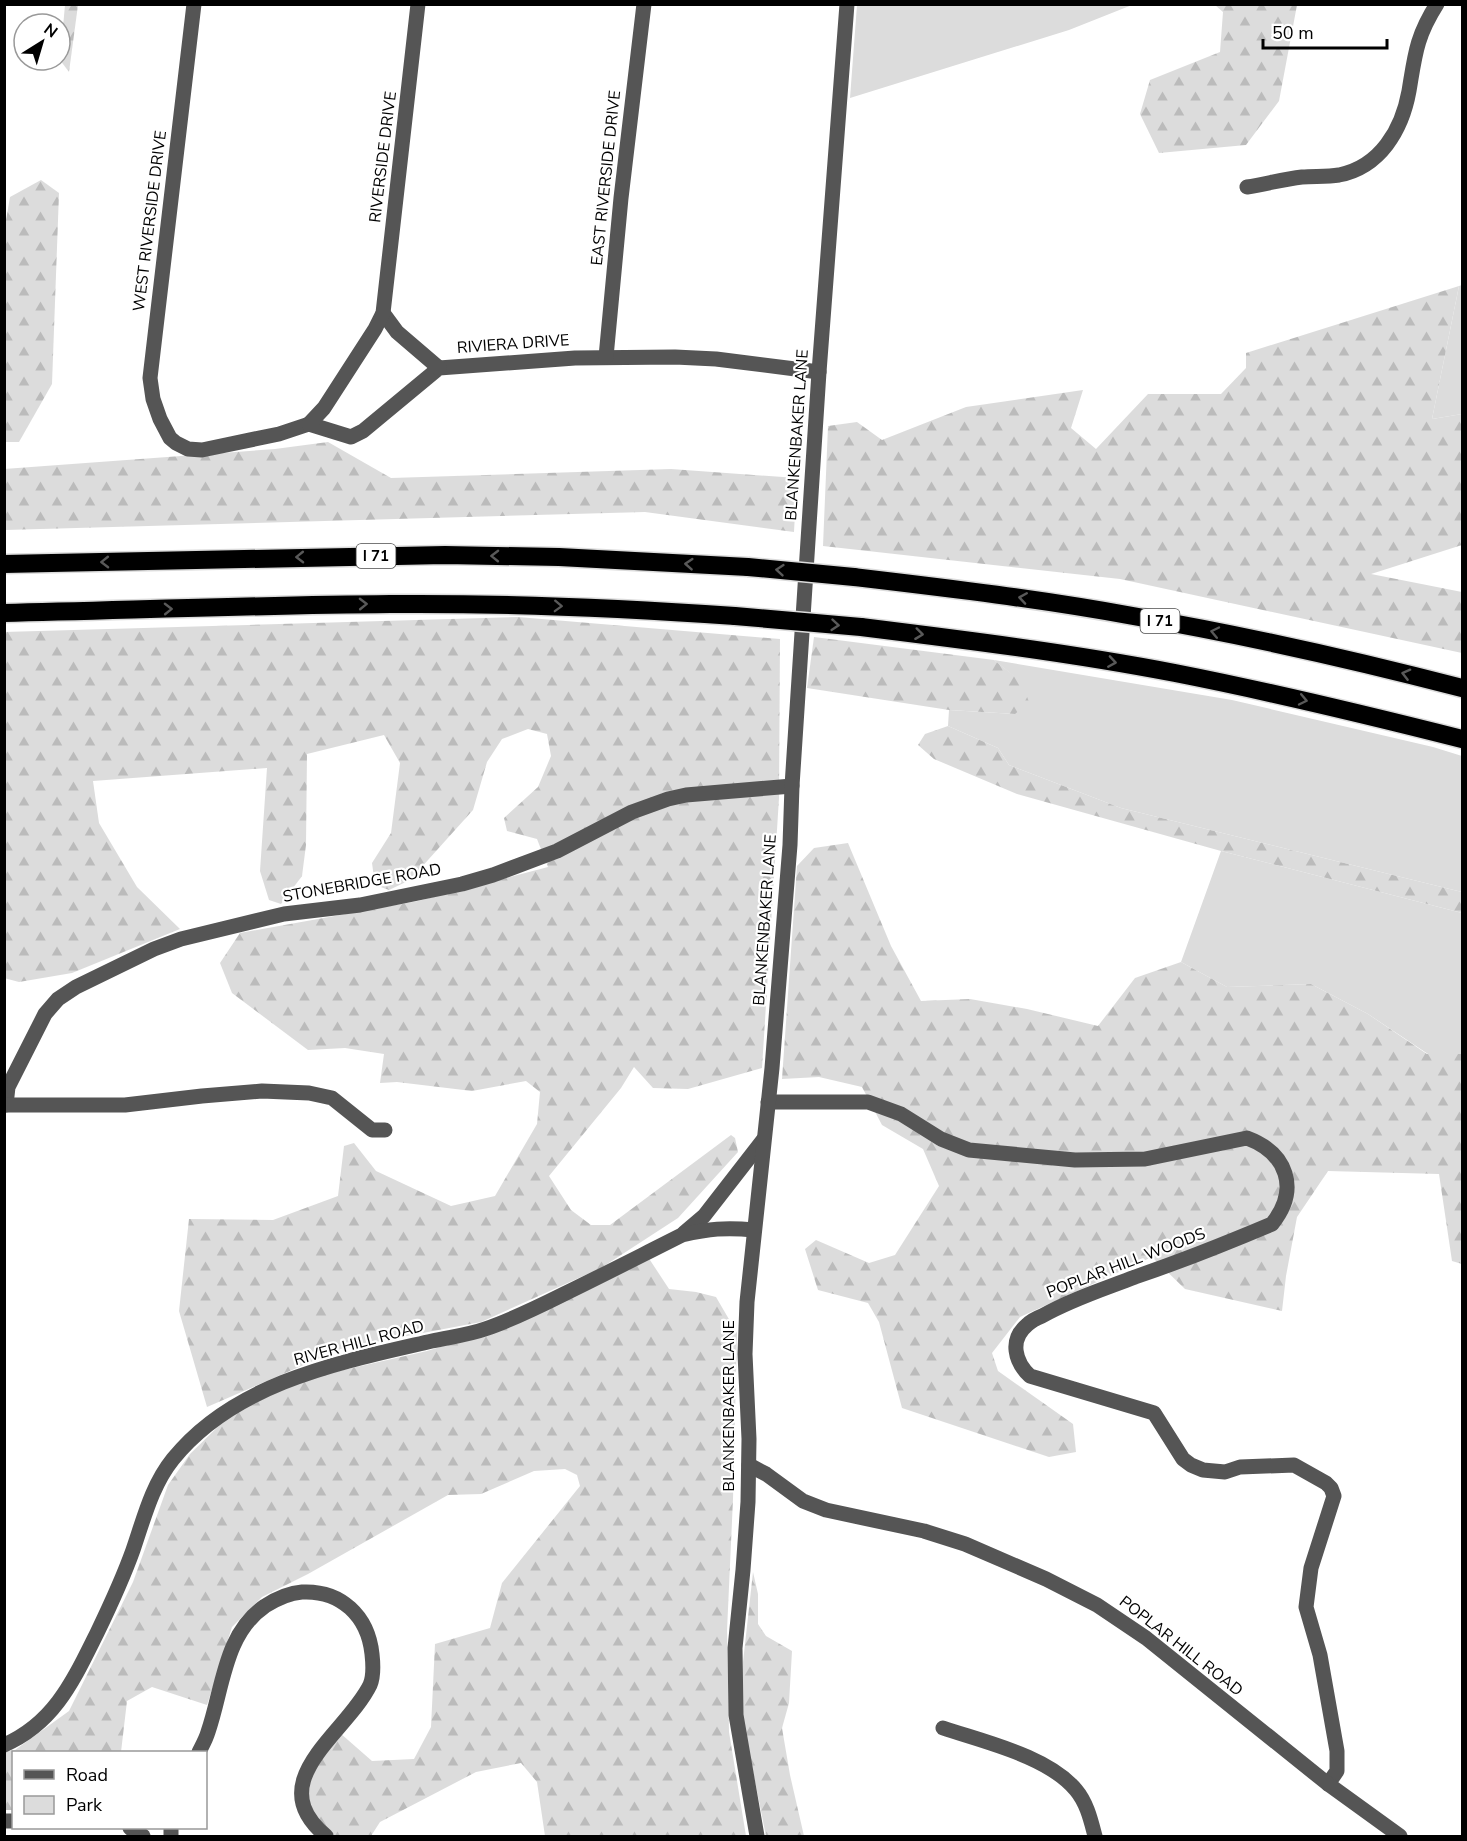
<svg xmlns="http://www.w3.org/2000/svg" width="1467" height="1841" viewBox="0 0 1467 1841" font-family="'Nunito Sans',sans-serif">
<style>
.green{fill:#dcdcdc}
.forest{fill:url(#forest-firs)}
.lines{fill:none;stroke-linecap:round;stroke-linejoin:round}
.highway-casing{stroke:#dbdbdb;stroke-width:21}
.minor{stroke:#555;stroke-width:15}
.highway{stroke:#000;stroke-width:18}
.highway-bridge-casing{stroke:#dbdbdb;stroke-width:21;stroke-linecap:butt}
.highway-bridge{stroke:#000;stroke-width:18}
.oneway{stroke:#595959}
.labels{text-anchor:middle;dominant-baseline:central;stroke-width:4.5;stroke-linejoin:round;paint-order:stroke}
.shield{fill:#fff;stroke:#4c4c4c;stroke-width:1.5}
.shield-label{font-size:15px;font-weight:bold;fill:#000}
.street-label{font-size:16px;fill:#000;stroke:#fff}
</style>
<defs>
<pattern id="forest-firs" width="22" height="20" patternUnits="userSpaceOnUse" patternTransform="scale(1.5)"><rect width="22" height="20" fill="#dcdcdc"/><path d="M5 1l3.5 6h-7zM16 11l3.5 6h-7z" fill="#bbb"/></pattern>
</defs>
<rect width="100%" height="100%" fill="#fff"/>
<g class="green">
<polygon points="857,5 857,4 1132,5 1069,30 850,98"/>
<polygon points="1462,285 1462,414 1432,419 1459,286"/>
<polygon points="994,660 1232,700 1433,747 1462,756 1462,892 1121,808 1009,765 998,748 948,726 949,710 1015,714 1020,681"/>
<polygon points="1221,851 1462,913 1462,1054 1428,1054 1368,1014 1311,984 1227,987 1181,962"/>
</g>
<g class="forest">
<polygon points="65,5 78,5 69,72 60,60"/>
<polygon points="1215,5 1297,5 1279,101 1246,145 1159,153 1140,114 1150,80 1220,52 1223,12"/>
<polygon points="41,180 59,193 52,384 19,442 5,442 5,226 10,197"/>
<polygon points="1459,286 1432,419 1462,414 1462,545 1371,574 1462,592 1462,653 1120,579 823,546 828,426 857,422 882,440 966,407 1083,390 1071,428 1096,449 1148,394 1221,394 1246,368 1246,353"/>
<polygon points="328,442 391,478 671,469 797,478 794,532 645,512 5,530 4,469 275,449"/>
<polygon points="518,617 780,639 779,798 762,1068 688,1089 653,1088 634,1067 621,1088 549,1176 571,1210 591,1225 610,1225 731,1135 735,1138 738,1152 678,1218 601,1268 481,1322 343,1348 207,1407 179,1311 189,1219 273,1220 338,1196 344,1146 354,1143 376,1171 451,1206 495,1196 537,1124 540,1092 526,1081 472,1091 397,1082 380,1083 384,1054 345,1048 308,1050 232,993 220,963 240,933 418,901 548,867 537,839 507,831 504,818 538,787 551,756 547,734 528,729 502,739 487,762 473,810 410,880 389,890 375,885 372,863 391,833 400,763 384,735 307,754 306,845 302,876 281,904 269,900 260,871 267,768 93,781 99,823 137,887 180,929 72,973 19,982 4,978 4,632"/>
<polygon points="814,637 994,660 1021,681 1029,702 1015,714 949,710 807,688"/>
<polygon points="948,726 998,748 1009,765 1121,808 1462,892 1462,913 1221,851 1017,794 934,759 918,745 925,734"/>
<polygon points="848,843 891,946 921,1001 970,999 1027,1009 1098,1026 1135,978 1181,962 1227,987 1311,984 1368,1014 1427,1054 1462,1054 1462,1264 1452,1261 1439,1174 1328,1171 1297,1217 1286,1276 1282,1311 1185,1289 1152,1257 1020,1317 992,1353 998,1371 1073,1424 1076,1452 1049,1457 902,1408 879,1322 868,1303 818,1290 805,1249 816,1240 869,1263 895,1255 939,1186 923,1149 882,1125 862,1087 819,1077 782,1079 797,866 814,848"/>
<polygon points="648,1257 669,1289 696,1292 716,1297 737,1333 733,1499 727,1631 729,1732 746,1836 545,1836 537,1782 521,1763 476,1772 380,1822 371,1836 335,1836 326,1831 313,1815 308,1800 312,1772 340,1733 372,1761 414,1759 431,1727 435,1644 490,1628 502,1583 580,1486 577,1475 565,1469 534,1471 481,1494 448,1495 308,1574 262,1597 232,1627 207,1705 152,1687 127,1701 121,1752 14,1752 13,1810 5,1810 5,1752 15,1750 69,1711 133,1582 168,1485 190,1454 236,1409 317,1376 427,1351 509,1326"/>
<polygon points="753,1572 758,1594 758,1624 766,1636 792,1651 789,1703 782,1728 790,1775 804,1836 766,1836 743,1722 741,1680"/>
</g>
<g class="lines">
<defs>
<g id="highway">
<polyline points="4,564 445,555 559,557 748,567"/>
<path d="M854,577C947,588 1041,599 1133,616C1244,635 1354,660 1462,688"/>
<path d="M4,613C133,610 262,605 390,604C505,603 620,608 735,616"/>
<path d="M861,627C966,640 1071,653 1175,673C1272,692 1367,715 1462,739"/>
</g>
</defs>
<use href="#highway" class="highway-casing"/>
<g class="minor">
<polyline points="194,4 150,378 153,399 160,419 170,438 176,443 188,449 202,450 279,434 309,424 351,437 363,431 439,368 575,358 675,357 716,359 819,372"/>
<path d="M1247,187C1266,184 1284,179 1302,177C1314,176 1327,177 1339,175C1380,167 1402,130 1409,91C1415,55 1416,37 1437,4"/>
<polyline points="383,313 397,332 439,368"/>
<polyline points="606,357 621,198 644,4"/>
<polyline points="309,424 324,408 375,329 383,313 418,4"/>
<path d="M768,1102H868L901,1114L941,1139L969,1150L1075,1160L1145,1159L1247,1138C1287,1153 1300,1189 1272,1224C1227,1243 1182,1261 1135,1277C1104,1289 1072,1299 1042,1316C1037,1318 1031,1321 1027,1325C1009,1340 1015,1362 1030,1376L1154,1413L1183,1459L1191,1465L1203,1470L1225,1472L1240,1467L1294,1465L1326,1483L1331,1488L1334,1496L1311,1568L1306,1607L1320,1655L1337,1751V1771L1328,1784"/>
<polyline points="4,1105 6,1105 8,1087 45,1014 58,999 76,987 154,949 181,939 284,914 360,905 462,884 493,875 557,851 632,812 668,799 686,795 792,786"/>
<polyline points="6,1105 125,1105 202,1096 262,1091 309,1093 332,1098 372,1130 385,1130"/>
<polyline points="684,1233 704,1216 763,1140"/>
<polyline points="749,1465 766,1474 803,1501 826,1510 924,1531 965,1544 1046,1579 1097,1605 1146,1638 1328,1784 1400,1836"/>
<path d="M943,1728C984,1742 1048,1756 1076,1790C1087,1803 1091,1821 1095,1836"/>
<path d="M4,1745C55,1723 74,1679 97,1633C110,1606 123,1578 133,1550C144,1518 152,1485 173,1459C235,1382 341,1362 432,1341C450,1337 468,1335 485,1329C512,1320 538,1307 564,1294C603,1275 642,1255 682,1235C709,1229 725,1227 754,1230"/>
<path d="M199,1752C202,1746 206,1739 208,1732C223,1689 224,1634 265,1606C276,1599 289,1593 302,1592C341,1590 368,1616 372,1654C373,1663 374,1676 370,1685C346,1734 260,1781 326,1836"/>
<polyline points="4,1821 14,1821"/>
<polyline points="130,1828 143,1836"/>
<polyline points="171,1836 171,1828"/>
<polyline points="757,1836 736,1715 735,1648 743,1570 748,1502 749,1439 745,1354 747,1302 772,1068 790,845 792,786 819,372 847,4"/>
</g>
<use href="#highway" class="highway"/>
<defs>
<g id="highway-bridge">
<polyline points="748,567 854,577"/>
<polyline points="735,616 861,627"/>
</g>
</defs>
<use href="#highway-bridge" class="highway-bridge-casing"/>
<use href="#highway-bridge" class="highway-bridge"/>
</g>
<defs><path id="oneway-chevron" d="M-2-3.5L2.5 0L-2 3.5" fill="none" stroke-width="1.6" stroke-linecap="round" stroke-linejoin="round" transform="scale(1.5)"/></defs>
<g class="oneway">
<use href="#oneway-chevron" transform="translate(495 556) rotate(-179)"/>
<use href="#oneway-chevron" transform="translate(300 557) rotate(179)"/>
<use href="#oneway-chevron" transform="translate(105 562) rotate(179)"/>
<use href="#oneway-chevron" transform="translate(689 564) rotate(-176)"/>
<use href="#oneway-chevron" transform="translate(780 570) rotate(-175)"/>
<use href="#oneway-chevron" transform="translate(1023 598) rotate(-171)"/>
<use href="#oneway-chevron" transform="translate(363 604) rotate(-1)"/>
<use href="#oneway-chevron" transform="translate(558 606) rotate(2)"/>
<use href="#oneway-chevron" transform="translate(168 609) rotate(-1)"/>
<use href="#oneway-chevron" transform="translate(835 625) rotate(5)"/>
<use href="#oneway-chevron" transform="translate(1215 632) rotate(-168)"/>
<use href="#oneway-chevron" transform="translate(919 634) rotate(7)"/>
<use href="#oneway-chevron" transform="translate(1112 662) rotate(9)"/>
<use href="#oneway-chevron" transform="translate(1406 674) rotate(-166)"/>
<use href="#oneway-chevron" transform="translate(1303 700) rotate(12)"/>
</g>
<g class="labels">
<g class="shield">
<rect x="356.5" y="544" width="39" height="24" rx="4.5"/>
<rect x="1140.5" y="609" width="39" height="24" rx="4.5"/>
</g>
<g class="shield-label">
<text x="376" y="556">I 71</text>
<text x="1160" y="621">I 71</text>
</g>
<g class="street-label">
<text transform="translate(383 157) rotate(-83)">RIVERSIDE DRIVE</text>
<text transform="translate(606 178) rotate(-84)">EAST RIVERSIDE DRIVE</text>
<text transform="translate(150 221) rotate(-83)">WEST RIVERSIDE DRIVE</text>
<text transform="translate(513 344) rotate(-4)">RIVIERA DRIVE</text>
<text transform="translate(797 435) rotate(-86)">BLANKENBAKER LANE</text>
<text transform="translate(362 883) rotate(-10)">STONEBRIDGE ROAD</text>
<text transform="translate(765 920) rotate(-86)">BLANKENBAKER LANE</text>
<text transform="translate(1126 1263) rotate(-21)">POPLAR HILL WOODS</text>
<text transform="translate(359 1343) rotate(-15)">RIVER HILL ROAD</text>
<text transform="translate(729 1406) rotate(-90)">BLANKENBAKER LANE</text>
<text transform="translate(1181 1646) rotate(38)">POPLAR HILL ROAD</text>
</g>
</g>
<rect width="1467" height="1841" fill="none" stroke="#000000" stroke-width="12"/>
<rect x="12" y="1751" width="195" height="78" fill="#ffffff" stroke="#999999" stroke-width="1.5"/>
<rect x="24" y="1770" width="30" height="9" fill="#555555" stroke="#999999" stroke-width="1.5"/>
<text x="66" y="1781" font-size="18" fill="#000000">Road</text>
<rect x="24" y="1796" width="30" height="18" fill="#dcdcdc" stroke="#999999" stroke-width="1.5"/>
<text x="66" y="1811" font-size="18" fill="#000000">Park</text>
<g transform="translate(42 42) rotate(37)"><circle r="28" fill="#ffffff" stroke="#999999" stroke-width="1.5"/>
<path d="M0-4.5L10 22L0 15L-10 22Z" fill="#000000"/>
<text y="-9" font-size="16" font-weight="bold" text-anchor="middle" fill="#000000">N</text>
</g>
<path d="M1263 39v9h124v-9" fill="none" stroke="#000000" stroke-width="3"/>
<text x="1272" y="39" font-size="18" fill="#000000" stroke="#ffffff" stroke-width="4.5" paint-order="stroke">50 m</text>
</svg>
